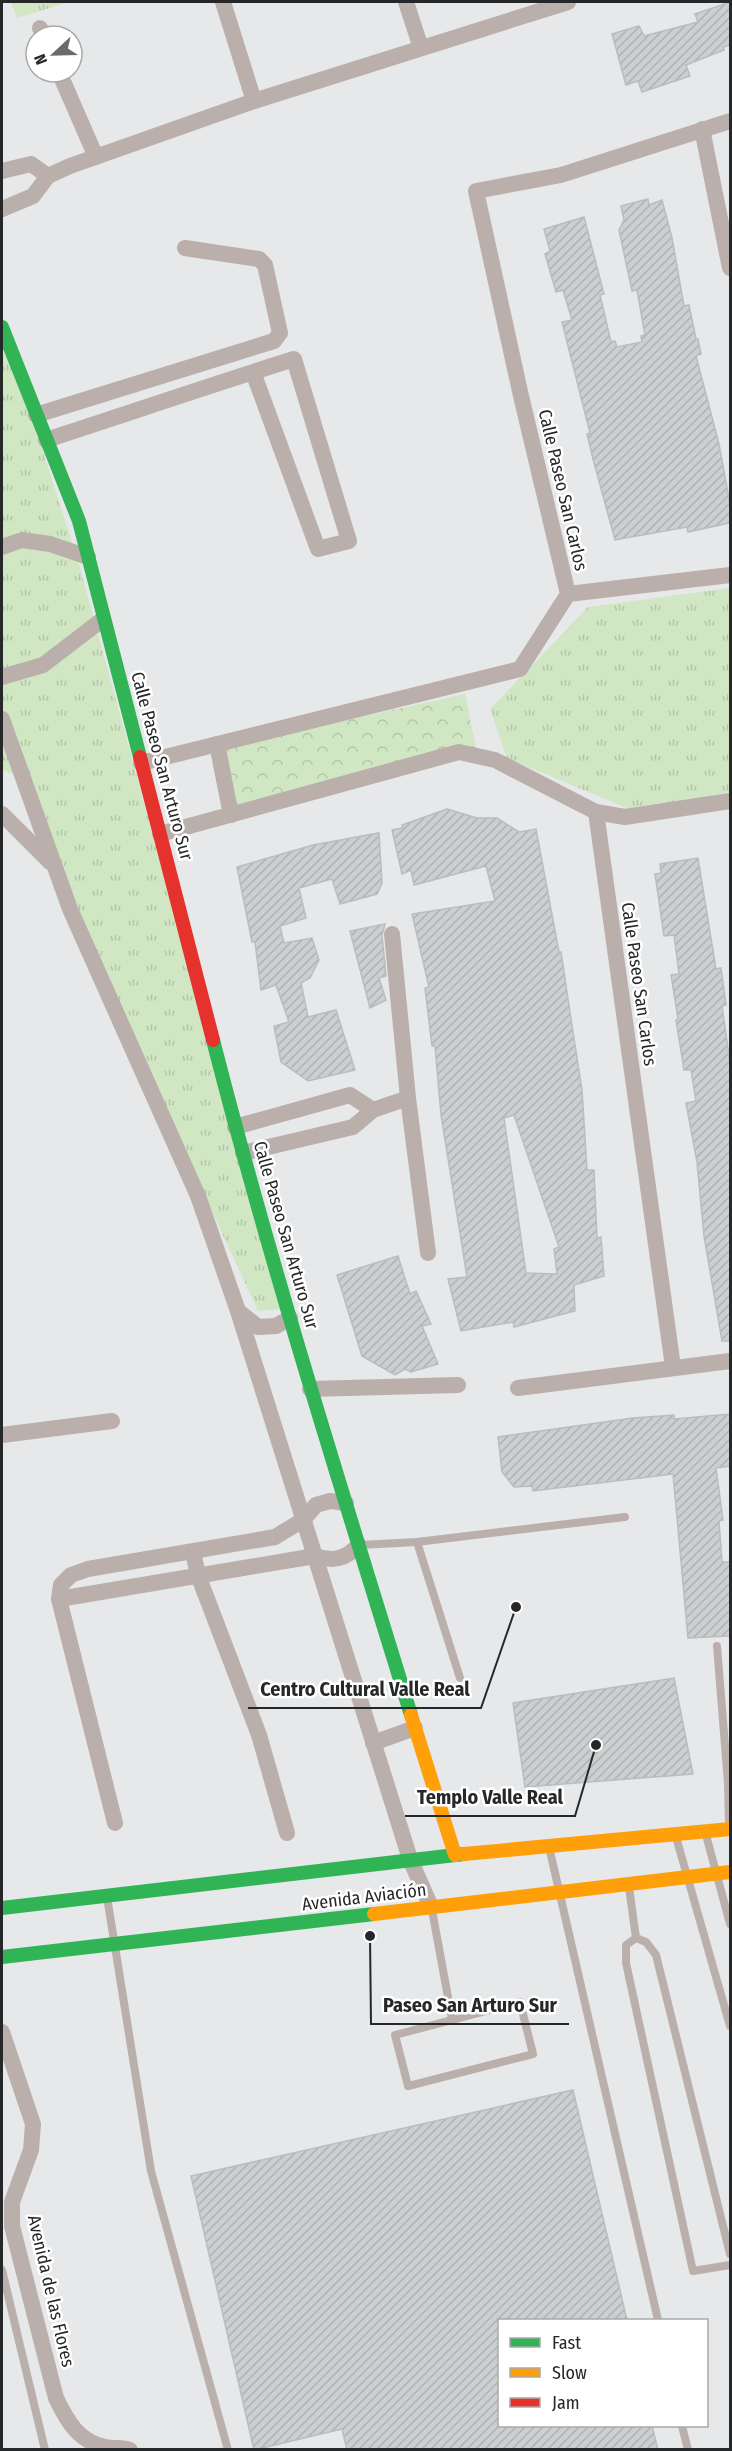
<svg xmlns="http://www.w3.org/2000/svg" width="732" height="2451" viewBox="0 0 732 2451" font-family="'Fira Sans Condensed',sans-serif">
<style>
.grass{fill:url(#grass-tufts)}
.park{fill:url(#park-crowns)}
.building{fill:url(#building-hatch);stroke:#bbbcbd;stroke-width:1.5;fill-rule:evenodd}
.lines{fill:none;stroke-linecap:round;stroke-linejoin:round}
.lane{stroke:#bbafac;stroke-width:8}
.street{stroke:#bbafac;stroke-width:16}
.fast{stroke:#30b455;stroke-width:14}
.slow{stroke:#ff9f0a;stroke-width:14}
.jam{stroke:#e5322d;stroke-width:14}
.labels{text-anchor:middle;dominant-baseline:central;stroke-width:5;stroke-linejoin:round;paint-order:stroke}
.street-label{font-size:18px;fill:#262728;stroke:#fff}
.leader{fill:none;stroke:#262728;stroke-width:2}
.callout-dot{fill:#262728;stroke:#fff;stroke-width:2}
.callout-label{font-size:20px;text-anchor:middle;font-weight:bold;fill:#262728;stroke:#fff;stroke-width:5;stroke-linejoin:round;paint-order:stroke}
</style>
<defs>
<pattern id="grass-tufts" width="24" height="20" patternUnits="userSpaceOnUse" patternTransform="scale(1.5)"><rect width="24" height="20" fill="#d1e7c4"/><path d="M3 7l-1-3M5 7V3M7 7l1-3M15 17l-1-3M17 17v-4M19 17l1-3" fill="none" stroke="#b3c6a8"/></pattern>
<pattern id="park-crowns" width="20" height="18" patternUnits="userSpaceOnUse" patternTransform="scale(1.5)"><rect width="20" height="18" fill="#d1e7c4"/><path d="M2 6a3 3 0 1 1 6 0M12 15a3 3 0 1 1 6 0" fill="none" stroke="#b3c6a8"/></pattern>
<pattern id="building-hatch" width="6" height="6" patternUnits="userSpaceOnUse" patternTransform="scale(1.5)"><rect width="6" height="6" fill="#cccecf"/><path d="M-1 1l2-2M0 6l6-6M5 7l2-2" fill="none" stroke="#afb1b2"/></pattern>
</defs>
<rect width="100%" height="100%" fill="#e6e8ea"/>
<g class="grass">
<polygon points="11,2 69,2 17,18"/>
<path d="M2,341L41,445L79,564L282,1309L258,1311C177,1136 94,960 28,779L2,770Z"/>
<polygon points="730,588 730,792 634,811 507,758 490,709 588,607"/>
</g>
<polygon class="park" points="465,694 477,753 233,809 219,748"/>
<g class="building">
<polygon points="730,2 730,45 723,47 724,50 686,65 690,76 642,92 638,81 626,85 612,34 639,26 644,36 698,22 695,14"/>
<polygon points="648,199 649,205 662,200 672,238 684,306 689,305 696,339 698,339 701,354 696,356 719,444 730,504 730,523 688,532 687,527 615,540 593,459 587,434 590,433 562,322 572,320 563,290 556,292 545,254 550,251 544,229 584,217 604,294 600,295 611,342 615,341 617,347 642,342 641,336 645,335 637,290 632,291 619,230 624,220 621,206"/>
<path d="M447,809L477,818H497L519,832L536,829L559,952H561L571,1019L582,1090L587,1170H594L597,1238L601,1237L604,1276L574,1285L575,1311L514,1327L513,1322L461,1331L448,1279L467,1277L441,1115L435,1046H432L425,988L429,987L412,914L495,901L486,866L414,885L411,870L402,874L392,830L402,828V825ZM514,1115L559,1247L554,1249L557,1274L526,1273L504,1118Z"/>
<polygon points="379,833 382,883 377,894 340,904 332,879 299,888 306,918 280,926 284,943 312,938 319,960 310,978 301,983 308,1017 336,1010 355,1070 308,1081 281,1062 274,1026 289,1022 276,985 261,990 255,942 252,942 237,867 313,845"/>
<polygon points="698,858 716,969 721,968 726,1005 722,1006 730,1063 730,1341 722,1341 704,1236 697,1162 686,1103 696,1101 691,1070 684,1070 676,1020 678,1019 671,975 679,974 674,935 664,936 655,874 661,873 660,864"/>
<polygon points="385,924 382,935 386,976 379,978 386,1000 370,1008 350,931"/>
<polygon points="398,1256 410,1294 416,1291 431,1324 422,1326 438,1364 411,1372 405,1369 395,1375 362,1356 337,1275"/>
<polygon points="730,1414 730,1466 716,1468 723,1520 719,1521 722,1562 730,1562 730,1636 688,1638 673,1474 533,1491 532,1486 514,1487 502,1472 498,1437 633,1418 674,1415 674,1419"/>
<polygon points="674,1678 693,1774 525,1787 513,1703"/>
<polygon points="573,2090 627,2320 500,2320 500,2426 652,2426 658,2450 347,2450 342,2429 254,2450 191,2176"/>
</g>
<g class="lines">
<g class="lane">
<polyline points="417,1542 460,1678"/>
<polyline points="360,1545 417,1542 625,1517"/>
<polyline points="717,1646 728,1783 729,1825"/>
<polyline points="706,1835 730,1924"/>
<polyline points="676,1837 730,2026"/>
<polyline points="549,1847 658,2320"/>
<polyline points="629,1887 636,1938"/>
<polyline points="107,1897 151,2171 228,2450"/>
<polyline points="432,1910 452,2019"/>
<polyline points="636,1938 626,1945 626,1963 693,2271 730,2265"/>
<polyline points="636,1938 646,1942 656,1955 730,2254"/>
<polygon points="520,2002 533,2054 408,2086 395,2035"/>
<polyline points="2,2270 45,2450"/>
<polyline points="682,2426 688,2450"/>
</g>
<g class="street">
<polyline points="223,2 254,101"/>
<polyline points="406,2 421,48"/>
<polyline points="40,28 44,36"/>
<polyline points="59,72 96,157"/>
<polyline points="702,129 730,268"/>
<polyline points="2,171 31,164 48,176"/>
<polyline points="2,209 33,196 48,176 70,166 254,101 568,2"/>
<polyline points="36,415 274,341 280,333 265,265 259,259 185,248"/>
<path d="M46,440C129,413 211,385 294,359L349,541L318,549L253,372"/>
<polyline points="2,547 22,540 50,544 88,557"/>
<polyline points="568,594 730,575"/>
<polyline points="2,677 43,665 103,619"/>
<polyline points="2,719 70,909 198,1196 238,1311 410,1859 431,1907"/>
<polyline points="217,744 231,815"/>
<polyline points="141,763 520,669 568,594 521,396 476,191 561,175 730,121"/>
<polyline points="596,812 673,1367"/>
<polyline points="2,814 50,862"/>
<polyline points="160,834 459,752 495,760 596,812 625,817 730,801"/>
<polyline points="392,934 408,1098 428,1253"/>
<polyline points="235,1127 350,1095 373,1110"/>
<polyline points="243,1153 353,1127 373,1110 408,1098"/>
<polyline points="238,1311 258,1327 276,1326 290,1318"/>
<polyline points="518,1388 730,1361"/>
<polyline points="310,1389 458,1385"/>
<polyline points="2,1435 112,1421"/>
<polyline points="193,1552 198,1575 259,1735 287,1833"/>
<path d="M59,1599L315,1556C333,1562 346,1559 359,1545"/>
<polyline points="373,1743 415,1728"/>
<polyline points="115,1823 59,1599 61,1585 71,1575 88,1569 275,1537 303,1520 316,1505 330,1501 346,1503"/>
<path d="M2,2032L33,2124L31,2150L12,2202V2226L56,2398C67,2421 78,2441 105,2447C113,2449 122,2447 130,2450"/>
</g>
<g class="fast">
<polyline points="2,327 79,521 140,757"/>
<path d="M213,1040C271,1267 342,1491 411,1715"/>
<polyline points="2,1908 464,1854"/>
<polyline points="2,1957 374,1914"/>
</g>
<g class="slow">
<polyline points="411,1715 455,1855"/>
<polyline points="464,1854 730,1829"/>
<polyline points="374,1914 730,1872"/>
</g>
<polyline class="jam" points="140,757 213,1040"/>
</g>
<g class="labels">
<g class="street-label">
<text transform="translate(563 490) rotate(77)">Calle Paseo San Carlos</text>
<text transform="translate(162 766) rotate(75)">Calle Paseo San Arturo Sur</text>
<text transform="translate(639 984) rotate(82)">Calle Paseo San Carlos</text>
<text transform="translate(286 1235) rotate(74)">Calle Paseo San Arturo Sur</text>
<text transform="translate(364 1897) rotate(-7)">Avenida Aviación</text>
<text transform="translate(51 2291) rotate(77)">Avenida de las Flores</text>
</g>
</g>
<path class="leader" d="M516 1607L481 1708H248M596 1745L575 1816H405M370 1936L371 2024H569"/>
<g class="callout-dot">
<circle cx="516" cy="1607" r="6"/>
<circle cx="596" cy="1745" r="6"/>
<circle cx="370" cy="1936" r="6"/>
</g>
<g class="callout-label">
<text x="365" y="1696">Centro Cultural Valle Real</text>
<text x="490" y="1804">Templo Valle Real</text>
<text x="470" y="2012">Paseo San Arturo Sur</text>
</g>
<rect width="732" height="2451" fill="none" stroke="#262728" stroke-width="6"/>
<rect x="498" y="2319" width="210" height="108" fill="#ffffff" stroke="#a8a9a9" stroke-width="1.5"/>
<rect x="510" y="2338" width="30" height="9" fill="#30b455" stroke="#a8a9a9" stroke-width="1.5"/>
<text x="552" y="2349" font-size="18" fill="#262728">Fast</text>
<rect x="510" y="2368" width="30" height="9" fill="#ff9f0a" stroke="#a8a9a9" stroke-width="1.5"/>
<text x="552" y="2379" font-size="18" fill="#262728">Slow</text>
<rect x="510" y="2398" width="30" height="9" fill="#e5322d" stroke="#a8a9a9" stroke-width="1.5"/>
<text x="552" y="2409" font-size="18" fill="#262728">Jam</text>
<g transform="translate(54 54) rotate(248)"><circle r="28" fill="#ffffff" stroke="#a8a9a9" stroke-width="1.5"/>
<path d="M0-4.5L10 22L0 15L-10 22Z" fill="#696b6c"/>
<text y="-9" font-size="16" font-weight="bold" text-anchor="middle" fill="#262728">N</text>
</g>
</svg>
